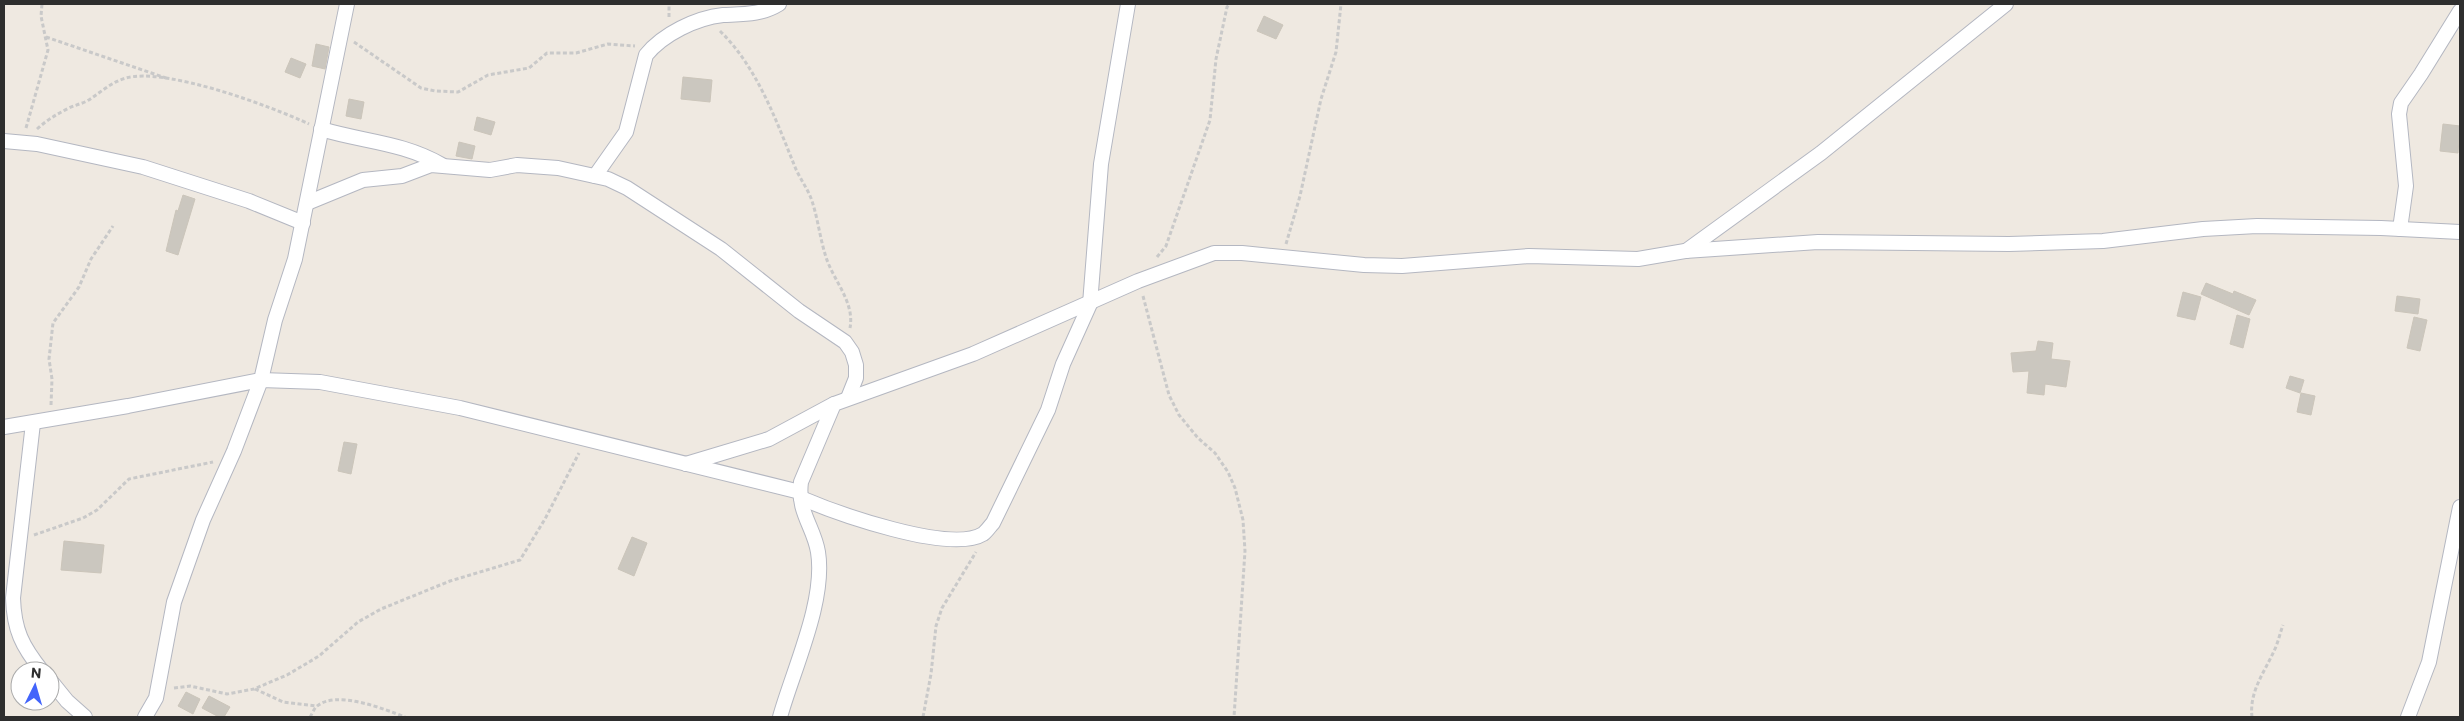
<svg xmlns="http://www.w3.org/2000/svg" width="2464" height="721" viewBox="0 0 2464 721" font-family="Commissioner,sans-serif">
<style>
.building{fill:#cbc7bf;stroke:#cbc5ba}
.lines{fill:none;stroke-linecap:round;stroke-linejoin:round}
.minor-casing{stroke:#b4b7c1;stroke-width:16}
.path{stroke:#c9c9c9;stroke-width:3;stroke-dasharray:4 2.5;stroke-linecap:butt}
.minor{stroke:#fff;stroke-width:14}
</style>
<rect width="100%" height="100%" fill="#efe9e1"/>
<g class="building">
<polygon points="1264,16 1283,25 1276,39 1257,31"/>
<polygon points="316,44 329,47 325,69 312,66"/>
<polygon points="291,58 306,64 300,78 285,72"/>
<polygon points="683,77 712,80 710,102 681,99"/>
<polygon points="349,99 364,102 361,119 346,116"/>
<polygon points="477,117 495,122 491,135 474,130"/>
<polygon points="2443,124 2460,126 2458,153 2440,151"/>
<polygon points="459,142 475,146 472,159 456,156"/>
<polygon points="183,195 195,199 178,255 166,251 176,210 178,211"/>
<polygon points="2206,283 2233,294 2234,291 2256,300 2249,315 2201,294"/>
<polygon points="2183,292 2201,297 2195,320 2177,316"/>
<polygon points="2397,296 2420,299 2418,314 2395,311"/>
<polygon points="2237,315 2250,319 2243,348 2230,344"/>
<polygon points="2414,317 2427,320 2420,351 2407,348"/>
<polygon points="2038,341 2053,343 2051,359 2070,361 2066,387 2045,384 2044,395 2027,393 2029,371 2013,372 2011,353 2036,351"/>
<polygon points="2290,376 2304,380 2300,393 2286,388"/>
<polygon points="2301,393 2315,396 2311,415 2297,412"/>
<polygon points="344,442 357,444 351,474 338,471"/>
<polygon points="632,537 647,543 634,576 618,569"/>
<polygon points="64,541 104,545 101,573 61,570"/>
<polygon points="186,692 200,699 193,714 178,706"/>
<polygon points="209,696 230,707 224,717 219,717 202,708"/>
</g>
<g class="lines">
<defs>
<g id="minor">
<path d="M321,129C364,142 402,142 442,165"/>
<polyline points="4,141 37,144 143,167 249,201 303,223"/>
<path d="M595,176L626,132L646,55C663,34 696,18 723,15C744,14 761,15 779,4"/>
<polyline points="307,203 363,180 402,176 431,165 490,170 517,165 558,168 608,179 627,188 721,249 799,311 845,342 852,352 856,365 856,378 848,398"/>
<polyline points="2400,229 2406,186 2399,114 2401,103 2421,74 2460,11"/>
<polyline points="1686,251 1821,153 2006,4"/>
<path d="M33,423L13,598C14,630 22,646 42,671"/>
<polyline points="4,427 128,406 261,380 320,382 460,408 800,492"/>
<polyline points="686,464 769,439 834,404"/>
<path d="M801,498C836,513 950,554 983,534C987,531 990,526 993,523L1048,410L1063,364L1090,304L1101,164L1128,4"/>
<polyline points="50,680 67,701 85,717"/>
<polyline points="145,717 156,698 174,602 203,520 234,451 261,380 275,320 295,259 347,4"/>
<path d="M780,717C793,670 826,601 818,552C814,527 797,512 801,482L834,404L973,354L1138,281L1214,253H1242L1364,265L1402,266L1529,256L1638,259L1685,251L1818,242L2009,244L2103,241L2203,229L2257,226L2381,228L2460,232"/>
<polyline points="2408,717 2429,662 2460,507"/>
</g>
</defs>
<use href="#minor" class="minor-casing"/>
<g class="path">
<polyline points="669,17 669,4"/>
<path d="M720,31C757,67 776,120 795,167C800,179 808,189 812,201C818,219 820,239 826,257C833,280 855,302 850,328"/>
<polyline points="46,37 166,78"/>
<polyline points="354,42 421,88 435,91 458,92 488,75 529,68 547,53 576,53 608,44 635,46"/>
<polyline points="26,128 48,50 41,16 42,4"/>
<path d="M37,129C47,120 57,114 69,108C75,105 81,104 87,101C100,93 111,82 126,78C166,67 270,106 309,124"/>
<polyline points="1286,244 1300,196 1321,99 1336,52 1341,4"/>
<polyline points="1157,257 1166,246 1210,120 1216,59 1227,7 1230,4"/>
<polyline points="1143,296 1169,395 1179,415 1198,438 1215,453 1228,472 1235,488 1243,520 1245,551 1234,717"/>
<polyline points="51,405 52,379 49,359 53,323 79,287 91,259 113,226"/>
<polyline points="34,535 83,518 97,510 129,479 213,462"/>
<polyline points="174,688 190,686 227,694 254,689 287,675 304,665 319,656 358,622 381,609 450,581 520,560 545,519 579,453"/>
<polyline points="255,689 283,702 317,706"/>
<path d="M310,717C312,714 314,709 316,707C335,689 384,709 405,717"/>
<polyline points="923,717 931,674 936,626 942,608 976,552"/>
<path d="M2252,717C2249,692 2264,673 2274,651C2278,643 2280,633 2283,625"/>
</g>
<use href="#minor" class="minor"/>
</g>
<rect width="2464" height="721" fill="none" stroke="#2e2e2e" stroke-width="10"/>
<g transform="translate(35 686) rotate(5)"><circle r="24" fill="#ffffff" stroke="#ababab"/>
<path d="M0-4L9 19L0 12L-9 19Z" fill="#4264fb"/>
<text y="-8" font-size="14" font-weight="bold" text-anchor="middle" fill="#2e2e2e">N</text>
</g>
</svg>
